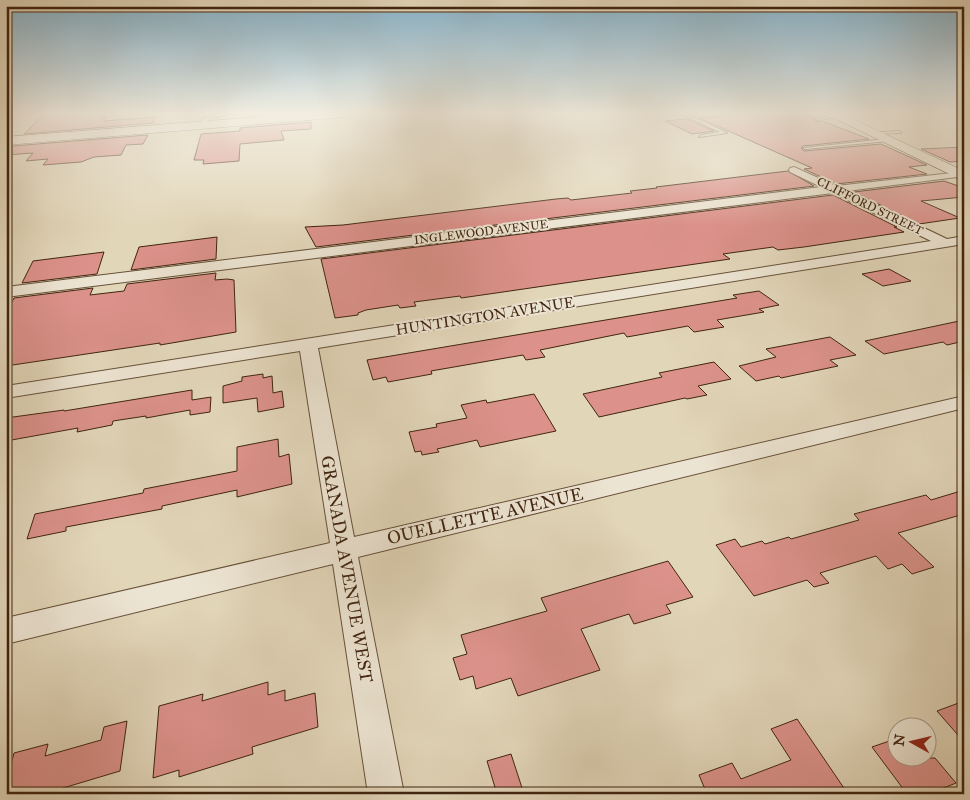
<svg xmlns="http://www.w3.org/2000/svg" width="970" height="800" viewBox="0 0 970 800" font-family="'IM FELL Great Primer',serif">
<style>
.building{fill:#dc928b;stroke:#402510}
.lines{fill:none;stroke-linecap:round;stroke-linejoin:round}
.lane-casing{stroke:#68513a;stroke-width:2}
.street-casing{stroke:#68513a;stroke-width:2}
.secondary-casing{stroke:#402510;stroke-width:1}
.lane{fill:#ece4d2;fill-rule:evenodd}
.street{fill:#ece4d2;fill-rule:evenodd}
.secondary{fill:#ece4d2;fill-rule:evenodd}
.labels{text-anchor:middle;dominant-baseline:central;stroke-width:4;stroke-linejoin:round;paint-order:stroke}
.far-street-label{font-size:12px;fill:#402510;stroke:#ece4d2}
.street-label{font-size:15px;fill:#402510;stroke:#ece4d2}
.near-street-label{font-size:18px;fill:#402510;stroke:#ece4d2}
</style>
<rect width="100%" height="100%" fill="#e2d6b9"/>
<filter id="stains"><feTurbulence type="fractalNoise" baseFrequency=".004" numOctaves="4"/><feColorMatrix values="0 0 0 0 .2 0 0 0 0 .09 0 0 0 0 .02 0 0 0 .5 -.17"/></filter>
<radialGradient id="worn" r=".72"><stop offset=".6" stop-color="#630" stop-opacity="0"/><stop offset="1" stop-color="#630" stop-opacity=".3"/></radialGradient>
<g class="building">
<polygon points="63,114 100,114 98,117 107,117 104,121 156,117 153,123 24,134 42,116"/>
<polygon points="738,114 804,114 814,118 816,122 822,121 869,139 803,146 801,148 804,151 881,144 927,165 909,167 927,174 836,184 804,169 812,168 699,118"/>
<polygon points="687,119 714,131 692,134 665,121"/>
<polygon points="311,122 311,129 281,131 284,140 240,144 239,161 203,164 204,160 194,160 201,134 240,131 240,128"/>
<polygon points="148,135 143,144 126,145 121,155 94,157 81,162 43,165 48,159 26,161 33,153 6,155 13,146"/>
<polygon points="964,147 964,161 950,162 921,149"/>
<polygon points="788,171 814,186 316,247 305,227 343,225 556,199 568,198 571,200 632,193 630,191 657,188 656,187"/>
<polygon points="944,181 964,188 964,197 921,201 960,218 919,224 854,192"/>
<polygon points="833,195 897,227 894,227 904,232 804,247 778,250 773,247 723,254 730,259 496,293 461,298 460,296 414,302 416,306 400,308 398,305 366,310 358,313 358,315 335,318 321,259"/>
<polygon points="217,237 216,259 131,270 139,247"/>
<polygon points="104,252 97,274 22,283 33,261"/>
<polygon points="889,269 911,281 883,286 862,274"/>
<polygon points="216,273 215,280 227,279 234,280 236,332 160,345 160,343 6,366 6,313 14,298 93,288 90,295 124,291 127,284"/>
<polygon points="759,291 779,305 759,309 764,312 717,320 724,327 694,332 688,326 627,337 624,333 540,350 545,357 526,360 523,355 431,371 432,374 388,382 386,377 373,380 367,360 737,298 733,295"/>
<polygon points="964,320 964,341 947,345 943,342 884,354 865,341"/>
<polygon points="830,337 856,355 830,360 838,366 781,378 779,376 756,381 739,366 776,357 766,349"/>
<polygon points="714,362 731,379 698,386 707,395 687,399 685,398 599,417 583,394 662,377 659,373"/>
<polygon points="263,374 263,378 272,376 273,393 282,391 284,407 258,412 257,398 223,403 223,386 242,381 242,377"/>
<polygon points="192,390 192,400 211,397 210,412 190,415 190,410 146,418 146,416 113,421 112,425 77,432 78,428 6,441 6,418 64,410 64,411"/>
<polygon points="534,394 556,431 480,447 477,440 437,449 439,452 422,455 421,451 415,452 409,432 437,427 436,424 467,418 461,405 486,400 487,403"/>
<polygon points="278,439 279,457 289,454 292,484 237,497 237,490 162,506 162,509 66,527 66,531 27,539 35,514 143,493 144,489 237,471 237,447"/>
<polygon points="964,490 964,514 898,533 934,567 912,574 902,564 888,569 876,556 820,573 829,583 814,587 807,580 754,596 716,545 735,539 741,547 762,541 765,544 789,537 791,539 859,520 854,514 926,495 931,500"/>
<polygon points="668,561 693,597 666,605 671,613 634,624 629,614 581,629 600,670 518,696 511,678 476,689 473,676 460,680 453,658 467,654 461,635 547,611 541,598"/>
<polygon points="268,682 268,695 285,690 285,701 315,693 318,727 252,747 253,754 179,777 179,770 153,778 159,706 203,694 202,701"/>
<polygon points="964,701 964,742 937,711"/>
<polygon points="797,719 848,794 707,794 699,775 732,763 741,779 791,760 771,729"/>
<polygon points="127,721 120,771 43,794 6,794 6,784 14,753 48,744 45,756 101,740 104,727"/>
<polygon points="898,738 898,758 935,758 956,783 929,794 907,794 872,747"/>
<polygon points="511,754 524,794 497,794 487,761"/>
</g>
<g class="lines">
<defs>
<g id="lane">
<polygon points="219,114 229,114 210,119 202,127 198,126 203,119"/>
<polygon points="681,114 687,114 727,133 699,137 701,135 720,132"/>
<polygon points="834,115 836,117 817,120 815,119"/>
<polygon points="899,131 901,133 871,134 869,133"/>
<polygon points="886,139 888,141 805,149 803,148"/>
</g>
<polygon id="street" points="794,167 836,186 961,172 962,174 957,177 847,191 947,239 964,236 964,244 318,348 354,537 964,396 964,408 358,557 404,794 368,794 333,564 6,644 6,618 330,543 300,351 6,398 6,386 931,241 833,193 6,297 6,287 821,187 790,172 789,170 790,168"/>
<g id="secondary">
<polygon points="296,114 352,114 346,117 6,145 6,137"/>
<polygon points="826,114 842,114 964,171 964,181"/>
</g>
</defs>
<use href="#lane" class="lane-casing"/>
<use href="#street" class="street-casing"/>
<use href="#secondary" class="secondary-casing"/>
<use href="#lane" class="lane"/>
<use href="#street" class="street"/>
<use href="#secondary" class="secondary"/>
</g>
<linearGradient id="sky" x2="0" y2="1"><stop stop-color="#87b6d0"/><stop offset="0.5" stop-color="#f2ede0"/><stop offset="1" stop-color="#f2ede0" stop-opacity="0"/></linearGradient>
<rect width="970" height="226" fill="url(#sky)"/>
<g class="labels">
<g class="far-street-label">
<text transform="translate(870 206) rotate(26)">CLIFFORD STREET</text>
<text transform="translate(481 232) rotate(-7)">INGLEWOOD AVENUE</text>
</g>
<g class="street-label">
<text transform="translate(485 316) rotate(-9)">HUNTINGTON AVENUE</text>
</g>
<g class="near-street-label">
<text transform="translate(485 516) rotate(-13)">OUELLETTE AVENUE</text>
<text transform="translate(347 569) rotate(80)">GRANADA AVENUE WEST</text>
</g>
</g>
<rect width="970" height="800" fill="none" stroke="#e2d6b9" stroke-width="25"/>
<rect x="8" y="8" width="955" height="785" fill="none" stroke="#402510" stroke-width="2.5"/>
<rect x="12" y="12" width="945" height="775" fill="none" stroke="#402510"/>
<g transform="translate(912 742) rotate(278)"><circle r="24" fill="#ece4d2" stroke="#a79884"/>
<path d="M0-4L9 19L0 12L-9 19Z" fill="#8f2418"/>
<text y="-8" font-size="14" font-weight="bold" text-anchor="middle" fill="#402510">N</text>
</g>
<rect width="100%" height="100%" filter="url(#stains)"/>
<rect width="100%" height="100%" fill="url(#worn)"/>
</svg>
